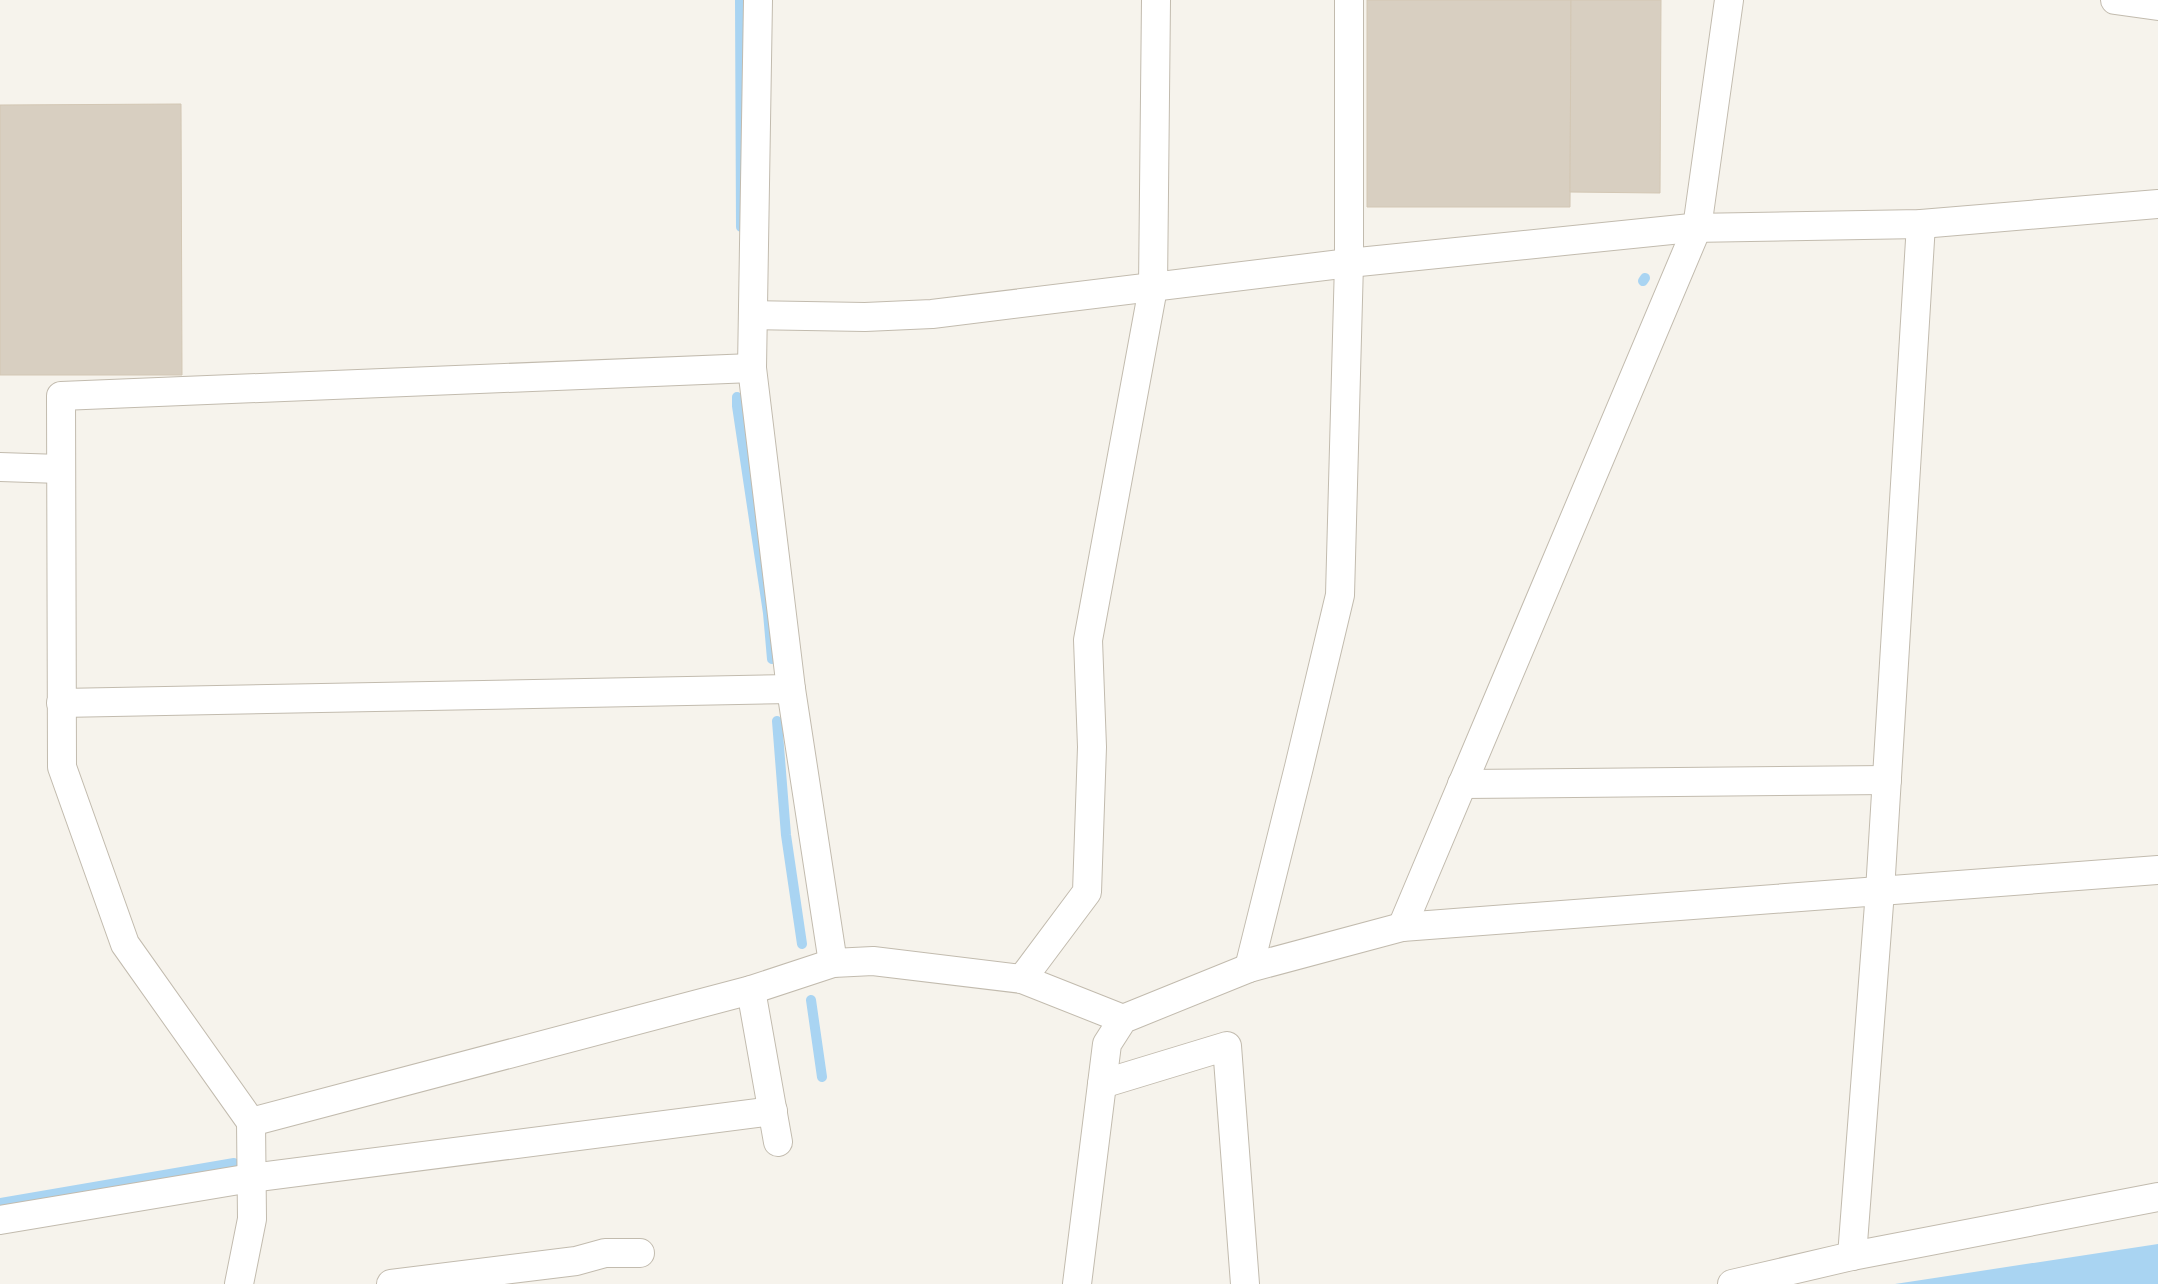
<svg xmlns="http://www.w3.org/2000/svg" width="2158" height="1284" viewBox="0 0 2158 1284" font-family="Signika,sans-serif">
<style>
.water{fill:#a9d4f2}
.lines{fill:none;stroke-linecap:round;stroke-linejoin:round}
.stream{stroke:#a9d4f2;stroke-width:10}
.building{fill:#d8cfc1;stroke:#d3c7b4}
.street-casing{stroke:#c2bbae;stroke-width:30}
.street{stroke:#fff;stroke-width:28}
</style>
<rect width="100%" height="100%" fill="#f6f3ec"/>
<polygon class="water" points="2158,1244 2158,1284 1895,1284"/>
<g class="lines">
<g class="stream">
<polyline points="740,0 741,227"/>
<polyline points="1643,281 1645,278"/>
<polyline points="737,397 737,406 768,613 772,659"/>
<polyline points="777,721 786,835 802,944"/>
<polyline points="811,1000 822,1077"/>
<polyline points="0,1203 234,1163"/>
</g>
</g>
<g class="building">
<polygon points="1367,0 1571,0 1570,207 1367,207"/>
<polygon points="1571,0 1661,0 1660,193 1570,192"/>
<polygon points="181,104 182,375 0,375 0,105"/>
</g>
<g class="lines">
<defs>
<g id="street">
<polyline points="758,0 752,368 791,689 833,963"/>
<polyline points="2115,0 2158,6"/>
<polyline points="753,315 865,317 932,314 1349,263 1691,228 1921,224 2158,204"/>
<polyline points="0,467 60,469"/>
<polyline points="61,703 791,689"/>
<polyline points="1462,784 1887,780"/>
<polyline points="1402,927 1697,228 1729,0"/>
<polyline points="1249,968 1299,767 1340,595 1349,263 1349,0"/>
<polyline points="1022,979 1087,892 1092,747 1088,640 1153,288 1156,0"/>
<polyline points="751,990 778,1142"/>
<polyline points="1102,1084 1227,1046 1245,1284"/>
<polyline points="251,1122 751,990 833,963 873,961 1022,979 1123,1019"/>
<polyline points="0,1220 251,1178 773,1111"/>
<polyline points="1852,1256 1880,891 1921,224"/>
<polyline points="239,1284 252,1219 251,1122 125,944 62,767 61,396 752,368"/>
<polyline points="391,1284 576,1261 605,1253 640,1253"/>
<polyline points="1077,1284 1107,1044 1123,1019 1249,968 1402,927 2158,870"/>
<polyline points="1732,1284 1852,1256 2158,1197"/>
</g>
</defs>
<use href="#street" class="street-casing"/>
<use href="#street" class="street"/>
</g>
</svg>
